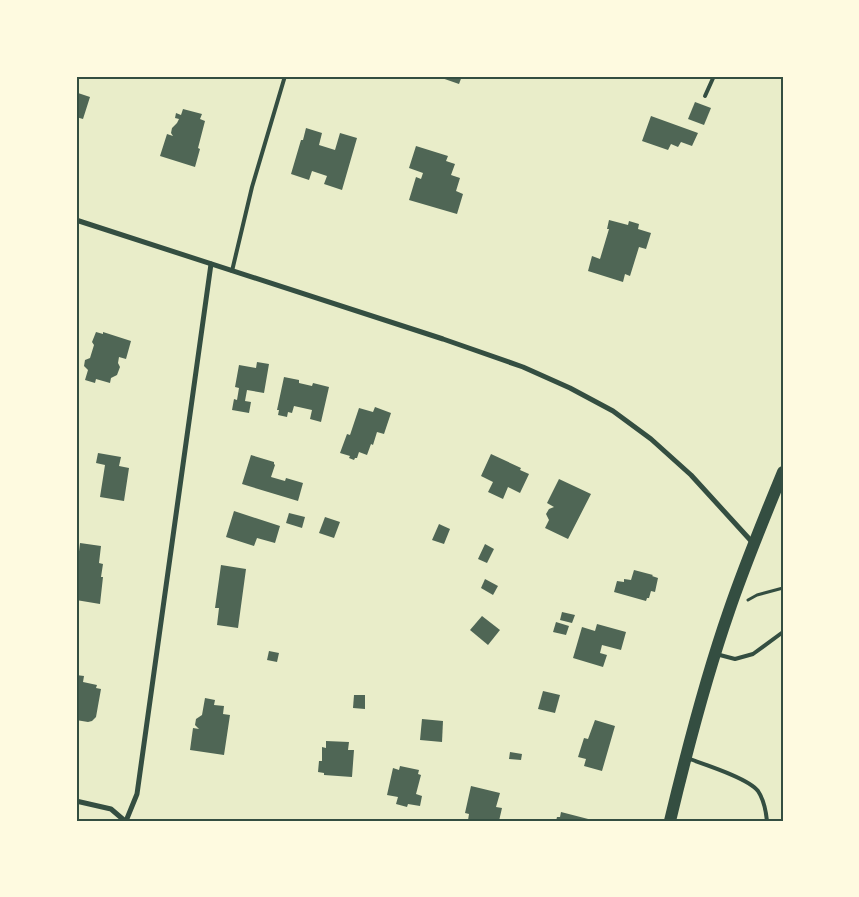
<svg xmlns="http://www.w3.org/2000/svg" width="859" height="897" viewBox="0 0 859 897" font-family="Montserrat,sans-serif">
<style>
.building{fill:#4f6655}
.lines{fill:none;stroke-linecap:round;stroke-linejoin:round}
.path{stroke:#344e41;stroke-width:3}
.service{stroke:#344e41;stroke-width:4}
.minor{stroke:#344e41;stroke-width:5}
.primary{stroke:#344e41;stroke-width:12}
.neatline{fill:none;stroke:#344e41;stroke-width:2}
</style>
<rect width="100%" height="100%" fill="#e9edc9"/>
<g class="building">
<polygon points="436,76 462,76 459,84"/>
<polygon points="76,91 78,91 78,93 90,97 83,119 76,117"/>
<polygon points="695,102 711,108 704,125 688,119"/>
<polygon points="183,109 202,114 200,119 205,121 198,148 200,149 195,167 160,156 167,134 173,136 171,133 172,128 177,123 179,119 175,118 176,113 181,115"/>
<polygon points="651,116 698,133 692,146 681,142 678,147 671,144 668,150 642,141"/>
<polygon points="306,128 322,133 319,145 335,150 340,133 357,138 342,190 324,184 327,176 312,171 309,180 291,174 301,140 303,140"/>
<polygon points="416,146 448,156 446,161 455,164 451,175 460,178 456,191 463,194 457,214 409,200 416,177 421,179 423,173 409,168"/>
<polygon points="609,220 628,225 629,221 639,224 638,229 651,233 646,249 639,247 630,276 625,274 623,282 588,271 592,256 600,259 609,229 607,229"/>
<polygon points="96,332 103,334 103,332 131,341 126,359 119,357 118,363 120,367 117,375 111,378 110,383 96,379 95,383 85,380 88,370 84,366 85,360 90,358 94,345 92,342"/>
<polygon points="257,362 269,364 264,393 247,390 245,401 251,402 249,413 232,410 234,399 237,400 239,388 235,387 239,365 256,368"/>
<polygon points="284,377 299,380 299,383 312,386 313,383 329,387 321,422 310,419 312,410 294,406 292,413 288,412 287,417 278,415 279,410 277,410"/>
<polygon points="375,407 391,413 384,434 377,432 373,445 371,444 367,455 359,452 357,458 355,458 354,460 349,458 350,456 340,453 347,434 350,435 359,408 373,412"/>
<polygon points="98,453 121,457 119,466 129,468 124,501 100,497 105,465 96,463"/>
<polygon points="491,454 521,468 520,470 529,474 520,493 508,487 503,499 488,492 493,482 481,476"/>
<polygon points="251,455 274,462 274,464 275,465 271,477 285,481 286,478 303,483 298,501 242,484"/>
<polygon points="559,479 591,494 568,539 545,528 549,520 546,514 549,509 554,507 547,503"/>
<polygon points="234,511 280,526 275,543 257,538 254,546 226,537"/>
<polygon points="289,513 305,517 302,528 286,523"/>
<polygon points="325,517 340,522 334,538 319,533"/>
<polygon points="439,524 450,529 444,544 432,540"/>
<polygon points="80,543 101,546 99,563 103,564 101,577 103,577 100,604 76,600 76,577"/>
<polygon points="485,544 494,549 487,563 478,559"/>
<polygon points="221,565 246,569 238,628 217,625 219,608 215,608"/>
<polygon points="634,570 653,575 652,576 658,578 655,592 651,591 649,598 647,598 646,601 614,592 617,581 624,582 624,579 631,580"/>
<polygon points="485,579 498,586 493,595 481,588"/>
<polygon points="562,612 575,615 572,623 560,620"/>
<polygon points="482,616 500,630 488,645 470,630"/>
<polygon points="556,622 569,626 566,635 553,632"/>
<polygon points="597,624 626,632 621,650 602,645 600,653 607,655 603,667 573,658 582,627 595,631"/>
<polygon points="269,651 279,653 277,662 267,660"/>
<polygon points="76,675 84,676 83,682 97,685 96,688 101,689 96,717 92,721 88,722 76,720"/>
<polygon points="543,691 560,695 555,713 538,709"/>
<polygon points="354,695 365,695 365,709 353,708"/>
<polygon points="205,698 215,700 214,705 224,706 223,714 230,715 224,755 190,750 193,728 199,729 195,725 196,719 202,715"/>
<polygon points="422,719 443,721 442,742 420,740"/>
<polygon points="595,720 615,726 602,771 584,766 586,759 578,757 584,738 588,739"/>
<polygon points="326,741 349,742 348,750 354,750 352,777 324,775 324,773 318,772 319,761 322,761 322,747 326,748"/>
<polygon points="510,752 522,754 521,760 509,759"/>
<polygon points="400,766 419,770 418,774 421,775 416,794 422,796 420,806 408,804 407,807 396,804 398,797 387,795 393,768 399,770"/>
<polygon points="471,786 500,793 496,807 502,808 499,821 468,820 469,814 465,813"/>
<polygon points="561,812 592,820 592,821 556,821 557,817 560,817"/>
</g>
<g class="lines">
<polyline class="path" points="748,600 757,595 783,588"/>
<g class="service">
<polyline points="705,96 714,76"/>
<polyline points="232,271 252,187 285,76"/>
<polyline points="716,654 735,659 753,654 783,632"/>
<path d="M687,758C703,764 748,778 758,791C764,800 766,811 767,821"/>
</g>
<g class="minor">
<polyline points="76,220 443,339 523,367 570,388 613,411 651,439 691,475 753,543"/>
<polyline points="76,801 111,809 125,821"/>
<polyline points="126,821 137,794 211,264"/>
</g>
<path class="primary" d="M670,821C687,750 705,680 729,611C745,564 764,518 783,472"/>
</g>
<rect width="859" height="897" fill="none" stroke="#fefae0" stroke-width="155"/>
<rect x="78" y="78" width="704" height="742" class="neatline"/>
</svg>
